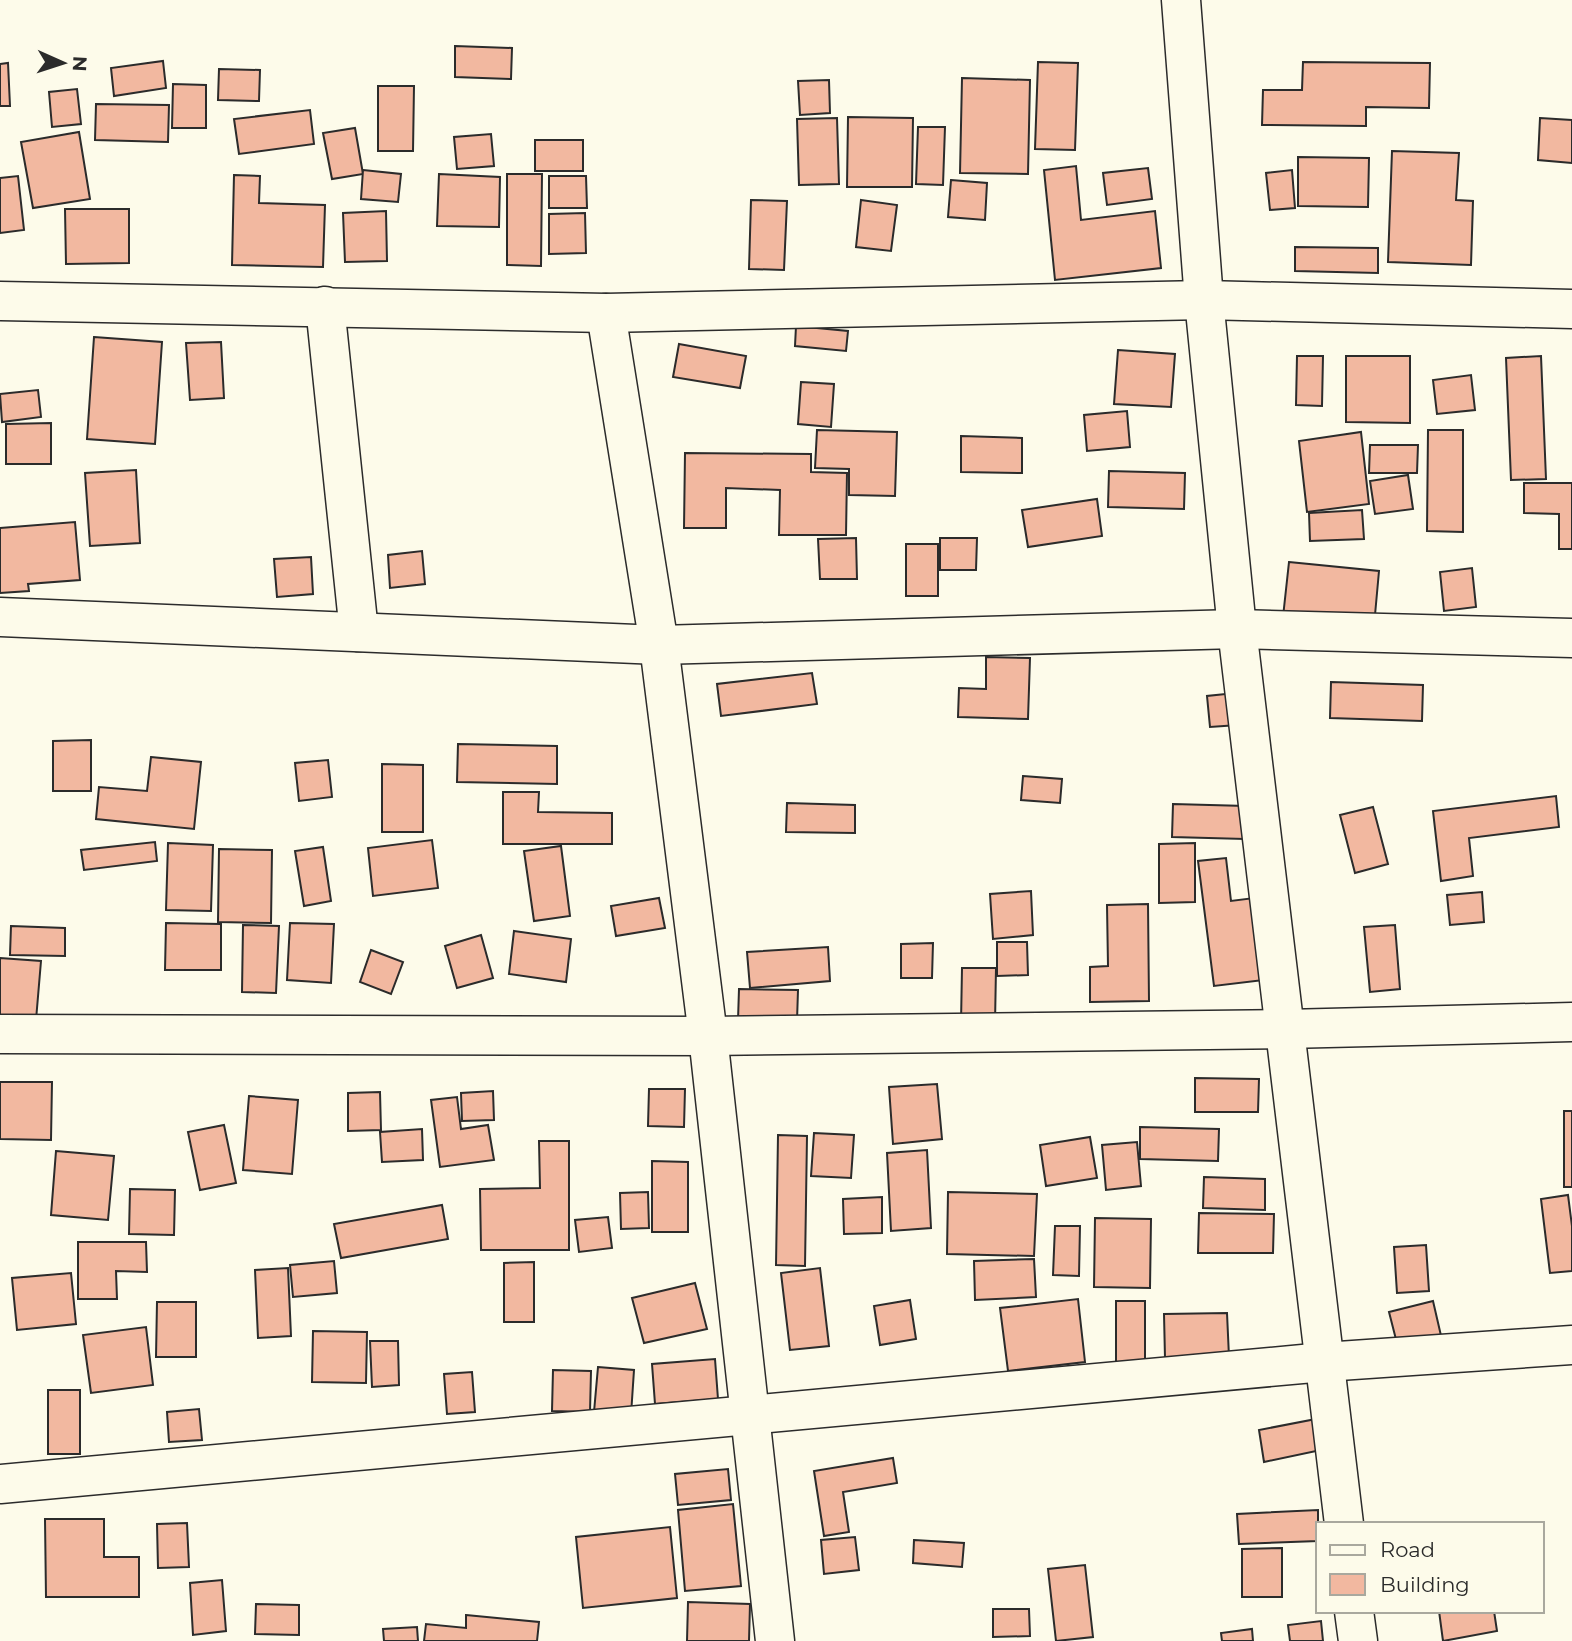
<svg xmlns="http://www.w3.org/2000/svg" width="1572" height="1641" viewBox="0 0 1572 1641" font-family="Montserrat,sans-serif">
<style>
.building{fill:#f2b8a0;stroke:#2b2b2b;stroke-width:2}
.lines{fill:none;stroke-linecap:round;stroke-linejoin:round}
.minor-casing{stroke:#2b2b2b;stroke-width:41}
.minor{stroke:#fdfbea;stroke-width:38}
</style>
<rect width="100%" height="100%" fill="#fdfbea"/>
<g class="building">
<polygon points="455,46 512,48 511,79 455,77"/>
<polygon points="163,61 166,88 114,96 111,68"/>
<polygon points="1038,62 1078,63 1075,150 1035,149"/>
<polygon points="1303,62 1430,63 1429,108 1366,107 1366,126 1262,125 1263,90 1302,90"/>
<polygon points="8,63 10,106 0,106 0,64"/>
<polygon points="219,69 260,70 259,101 218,100"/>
<polygon points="962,78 1030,80 1028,174 960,173"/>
<polygon points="829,80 830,113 800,115 798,81"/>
<polygon points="173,84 206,85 206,128 172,128"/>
<polygon points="378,86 414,86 413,151 378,151"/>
<polygon points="77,89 81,124 52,127 49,92"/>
<polygon points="96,104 169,105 168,142 95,140"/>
<polygon points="310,110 314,144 239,154 234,119"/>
<polygon points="848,117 913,118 912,187 847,187"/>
<polygon points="837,118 839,184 799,185 797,119"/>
<polygon points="1540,118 1572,120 1572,163 1538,160"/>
<polygon points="918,127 945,127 943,185 916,184"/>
<polygon points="355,128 363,174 332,179 323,133"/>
<polygon points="79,132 90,199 33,208 21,142"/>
<polygon points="491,134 494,166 457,169 454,137"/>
<rect x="535" y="140" width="48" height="31"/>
<polygon points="1392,151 1459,153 1456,200 1473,201 1471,265 1388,262"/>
<polygon points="1298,157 1369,158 1368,207 1298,206"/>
<polygon points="1076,166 1081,220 1155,211 1161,268 1055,280 1044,170"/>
<polygon points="1148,168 1152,199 1107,205 1103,173"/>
<polygon points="363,170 401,174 398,202 361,199"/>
<polygon points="1292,170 1295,208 1270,210 1266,173"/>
<polygon points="439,174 500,177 499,227 437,226"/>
<polygon points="507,174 542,174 541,266 507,265"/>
<polygon points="234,175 260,176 259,203 325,205 323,267 232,265"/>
<polygon points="18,176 24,230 0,233 0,178"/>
<polygon points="549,176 586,176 587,208 549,208"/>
<polygon points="951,180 987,183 985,220 948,217"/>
<polygon points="751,200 787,201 784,270 749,269"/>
<polygon points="861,200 897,205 891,251 856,247"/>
<polygon points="65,209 129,209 129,263 66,264"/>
<polygon points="386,211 387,261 345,262 343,213"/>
<polygon points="585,213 586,253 549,254 549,214"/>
<polygon points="1295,247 1378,248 1378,273 1295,271"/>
<polygon points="796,326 848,331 846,351 795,346"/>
<polygon points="94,337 162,342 155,444 87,439"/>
<polygon points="221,342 224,398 190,400 186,343"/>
<polygon points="679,344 746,356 740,388 673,377"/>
<polygon points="1118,350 1175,354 1171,407 1114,404"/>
<polygon points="1297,356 1323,356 1322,406 1296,405"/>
<polygon points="1346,356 1410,356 1410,423 1346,422"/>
<polygon points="1541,356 1546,479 1511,480 1506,358"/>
<polygon points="1471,375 1475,410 1437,414 1433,380"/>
<polygon points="801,382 834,384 831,427 798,424"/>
<polygon points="38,390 41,417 2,422 0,394"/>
<polygon points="1127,411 1130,447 1087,451 1084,415"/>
<polygon points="51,423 51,464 6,464 6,424"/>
<polygon points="817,430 897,432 895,496 849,495 849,469 815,468"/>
<polygon points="1428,430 1463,430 1463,532 1427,531"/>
<polygon points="1361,432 1369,504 1307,512 1299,441"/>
<polygon points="961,436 1022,438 1022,473 961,472"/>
<polygon points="1370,445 1418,445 1417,473 1369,473"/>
<polygon points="685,453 811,454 811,472 847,473 846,535 779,535 780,490 726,488 726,528 684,528"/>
<polygon points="136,470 140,543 90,546 85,473"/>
<polygon points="1109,471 1185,473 1184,509 1108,507"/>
<polygon points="1408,475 1413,509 1375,514 1370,481"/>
<polygon points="1524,483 1572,483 1572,549 1559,549 1559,514 1524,513"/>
<polygon points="1097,499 1102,536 1028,547 1022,510"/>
<polygon points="1362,510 1364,539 1310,541 1309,513"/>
<polygon points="75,522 80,580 28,584 29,591 0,593 0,528"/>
<polygon points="856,538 857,579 820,579 818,539"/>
<polygon points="940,538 977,538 976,570 940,570"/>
<rect x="906" y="544" width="32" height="52"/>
<polygon points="422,551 425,584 390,588 388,555"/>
<polygon points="311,557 313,594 277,597 274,559"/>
<polygon points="1289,562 1379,571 1374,626 1283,617"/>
<polygon points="1472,568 1476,607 1444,611 1440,572"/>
<polygon points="986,657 1030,658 1028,719 958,717 959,688 986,689"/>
<polygon points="812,673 817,704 721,716 717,684"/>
<polygon points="1331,682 1423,685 1422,721 1330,718"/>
<polygon points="1235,693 1238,725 1210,727 1207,696"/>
<polygon points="91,740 91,791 53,791 53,741"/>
<polygon points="458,744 557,746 557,784 457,782"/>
<polygon points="151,757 201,762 194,829 96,819 99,787 147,791"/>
<polygon points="328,760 332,797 299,801 295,763"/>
<polygon points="382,764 423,765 423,832 382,832"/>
<polygon points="1023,776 1062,779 1060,803 1021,800"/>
<polygon points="503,792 539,792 538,812 612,813 612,844 503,844"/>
<polygon points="1556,796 1559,827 1469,838 1473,876 1441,881 1433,811"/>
<polygon points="787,803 855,805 855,833 786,832"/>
<polygon points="1173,804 1246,806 1245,839 1172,837"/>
<polygon points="1373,807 1388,864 1355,873 1340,815"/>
<polygon points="432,840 438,888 373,896 368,848"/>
<polygon points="155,842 157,861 84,870 81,850"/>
<polygon points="168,843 213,845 211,911 166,910"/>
<polygon points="1195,843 1195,902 1159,903 1159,844"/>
<polygon points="561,846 570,916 534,921 524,851"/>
<polygon points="323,847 331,901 304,906 295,851"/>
<polygon points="219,849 272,850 271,923 218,922"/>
<polygon points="1226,858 1231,901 1262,897 1272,979 1214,986 1198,861"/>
<polygon points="1031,891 1033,935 993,939 990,894"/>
<polygon points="1482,892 1484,922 1450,925 1447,895"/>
<polygon points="659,898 665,928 616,936 611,906"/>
<polygon points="1148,904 1149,1001 1090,1002 1090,967 1108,966 1107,905"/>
<polygon points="166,923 221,924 221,970 165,970"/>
<polygon points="290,923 334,924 331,983 287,980"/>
<polygon points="243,925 279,926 276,993 242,992"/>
<polygon points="1395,925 1400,989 1370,992 1364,927"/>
<polygon points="11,926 65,928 65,956 10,955"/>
<polygon points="514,931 571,939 566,982 509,974"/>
<polygon points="481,935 493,978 457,988 445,946"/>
<polygon points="997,942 1027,942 1028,975 997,976"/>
<polygon points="933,943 932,978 901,978 901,944"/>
<polygon points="828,947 830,981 750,988 747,952"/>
<polygon points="371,950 403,962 391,994 360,982"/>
<polygon points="0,958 41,961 35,1032 0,1029"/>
<polygon points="962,968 996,968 995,1024 961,1023"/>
<polygon points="739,989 798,990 797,1021 738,1020"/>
<polygon points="1195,1078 1259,1079 1258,1112 1195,1112"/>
<polygon points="0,1082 52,1082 51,1140 0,1139"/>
<polygon points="937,1084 942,1139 893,1144 889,1087"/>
<polygon points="649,1089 685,1089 684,1127 648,1126"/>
<polygon points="493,1091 494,1120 462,1121 461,1093"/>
<polygon points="380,1092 381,1130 348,1131 348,1093"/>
<polygon points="249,1096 298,1100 292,1174 243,1170"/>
<polygon points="457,1097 461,1129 488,1125 494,1160 440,1167 431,1100"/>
<rect x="1564" y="1111" width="8" height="76"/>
<polygon points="224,1125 236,1183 200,1190 188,1132"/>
<polygon points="1140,1127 1219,1129 1218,1161 1140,1159"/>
<polygon points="422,1129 423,1160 382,1162 380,1132"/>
<polygon points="814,1133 854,1135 851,1178 811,1176"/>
<polygon points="778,1135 807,1136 805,1266 776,1265"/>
<polygon points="1090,1137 1097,1178 1046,1186 1040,1145"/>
<polygon points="539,1141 569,1141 569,1250 481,1250 480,1189 540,1188"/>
<polygon points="1137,1142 1141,1186 1106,1190 1102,1145"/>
<polygon points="927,1150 931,1228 891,1231 887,1153"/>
<polygon points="56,1151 114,1156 108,1220 51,1215"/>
<polygon points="652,1161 688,1162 688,1232 652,1232"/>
<polygon points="1204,1177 1265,1179 1265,1210 1203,1208"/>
<polygon points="130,1189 175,1190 174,1235 129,1234"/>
<polygon points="648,1192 649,1228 621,1229 620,1193"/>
<polygon points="948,1192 1037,1194 1034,1256 947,1254"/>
<polygon points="1568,1195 1572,1226 1572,1271 1550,1273 1541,1199"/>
<polygon points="882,1197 882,1233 844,1234 843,1199"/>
<polygon points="442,1205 448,1239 341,1258 334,1224"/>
<polygon points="1199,1213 1274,1214 1273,1253 1198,1253"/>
<polygon points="608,1217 612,1248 579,1252 575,1220"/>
<polygon points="1095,1218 1151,1219 1150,1288 1094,1287"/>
<polygon points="1055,1226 1080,1226 1079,1276 1053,1275"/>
<polygon points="78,1242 146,1242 147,1272 116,1271 117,1299 78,1299"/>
<polygon points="1426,1245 1429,1291 1397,1293 1394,1247"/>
<polygon points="1034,1259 1036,1297 975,1300 974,1261"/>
<polygon points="334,1261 337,1293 293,1297 290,1265"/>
<polygon points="534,1262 534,1322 504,1322 504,1263"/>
<polygon points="288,1268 291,1336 258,1338 255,1270"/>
<polygon points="820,1268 829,1346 790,1350 781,1273"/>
<polygon points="71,1273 76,1324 17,1330 12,1278"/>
<polygon points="695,1283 707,1329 644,1343 632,1298"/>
<polygon points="1078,1299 1085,1362 1008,1371 1000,1308"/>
<polygon points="910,1300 916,1339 880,1345 874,1306"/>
<polygon points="1116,1301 1145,1301 1145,1366 1116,1365"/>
<polygon points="1433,1301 1445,1353 1402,1363 1389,1312"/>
<polygon points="157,1302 196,1302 196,1357 156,1357"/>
<polygon points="1227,1313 1229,1357 1165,1358 1164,1314"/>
<polygon points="146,1327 153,1385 91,1393 83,1335"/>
<polygon points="313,1331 367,1332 366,1383 312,1382"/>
<polygon points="370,1341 398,1341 399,1385 372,1387"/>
<polygon points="715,1359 718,1399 655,1404 652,1364"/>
<polygon points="598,1367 634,1370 631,1415 594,1412"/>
<polygon points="553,1370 591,1371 590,1412 552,1411"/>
<polygon points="472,1372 475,1412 447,1414 444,1374"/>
<rect x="48" y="1390" width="32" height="64"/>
<polygon points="199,1409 202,1440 169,1442 167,1412"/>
<polygon points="1316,1419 1321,1450 1264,1462 1259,1430"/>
<polygon points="893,1458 897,1483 843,1492 849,1532 824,1536 814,1471"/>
<polygon points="728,1469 731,1500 678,1505 675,1474"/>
<polygon points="733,1504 741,1586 685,1591 678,1510"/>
<polygon points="1318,1510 1318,1541 1239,1544 1237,1514"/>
<polygon points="45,1519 104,1519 104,1557 139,1557 139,1597 46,1597"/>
<polygon points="187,1523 189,1567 158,1568 157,1524"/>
<polygon points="670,1527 677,1598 583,1608 576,1537"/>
<polygon points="855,1537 859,1570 824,1574 821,1540"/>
<polygon points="914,1540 964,1543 962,1567 913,1563"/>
<polygon points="1282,1548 1282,1597 1242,1597 1242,1549"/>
<polygon points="1085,1565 1093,1637 1056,1641 1048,1569"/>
<polygon points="222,1580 226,1631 193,1635 190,1583"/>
<polygon points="688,1602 750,1604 749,1641 687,1641"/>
<polygon points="256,1604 299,1605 299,1635 255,1634"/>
<polygon points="993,1609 1029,1609 1030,1636 993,1637"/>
<polygon points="1439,1611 1494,1611 1497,1631 1443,1641"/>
<polygon points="466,1615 539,1622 537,1641 424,1641 426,1624 466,1628"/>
<polygon points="1321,1621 1323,1641 1290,1641 1288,1625"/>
<polygon points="417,1627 418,1641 384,1641 383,1629"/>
<polygon points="1252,1629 1253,1641 1222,1641 1221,1633"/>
</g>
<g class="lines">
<defs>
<g id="minor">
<polyline points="1181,0 1204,300 1237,629 1344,1524"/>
<polyline points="0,301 606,313 1204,300 1572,309"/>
<polyline points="325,306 359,632"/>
<polyline points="606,313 659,645 708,1036 775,1641"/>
<polyline points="0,617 659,645 1237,629 1572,638"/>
<polyline points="0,1034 708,1036 1286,1029 1572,1022"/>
<polyline points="0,1484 1324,1362 1572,1345"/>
<polyline points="1354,1611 1358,1641"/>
</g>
</defs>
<use href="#minor" class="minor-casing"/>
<use href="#minor" class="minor"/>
</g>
<rect x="1316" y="1522" width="228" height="91" fill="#fdfbea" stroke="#a9a89e" stroke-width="2"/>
<rect x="1330" y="1545" width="35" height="10" fill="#fdfbea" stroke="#a9a89e" stroke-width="2"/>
<text x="1380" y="1557" font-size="21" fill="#2b2b2b">Road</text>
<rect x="1330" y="1574" width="35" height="21" fill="#f2b8a0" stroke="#a9a89e" stroke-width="2"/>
<text x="1380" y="1592" font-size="21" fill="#2b2b2b">Building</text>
<g transform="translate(63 63) rotate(93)" stroke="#fdfbea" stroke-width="5" paint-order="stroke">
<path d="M0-5L12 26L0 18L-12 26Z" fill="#2b2b2b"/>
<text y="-10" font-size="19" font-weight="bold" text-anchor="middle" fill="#2b2b2b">N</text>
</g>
</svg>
